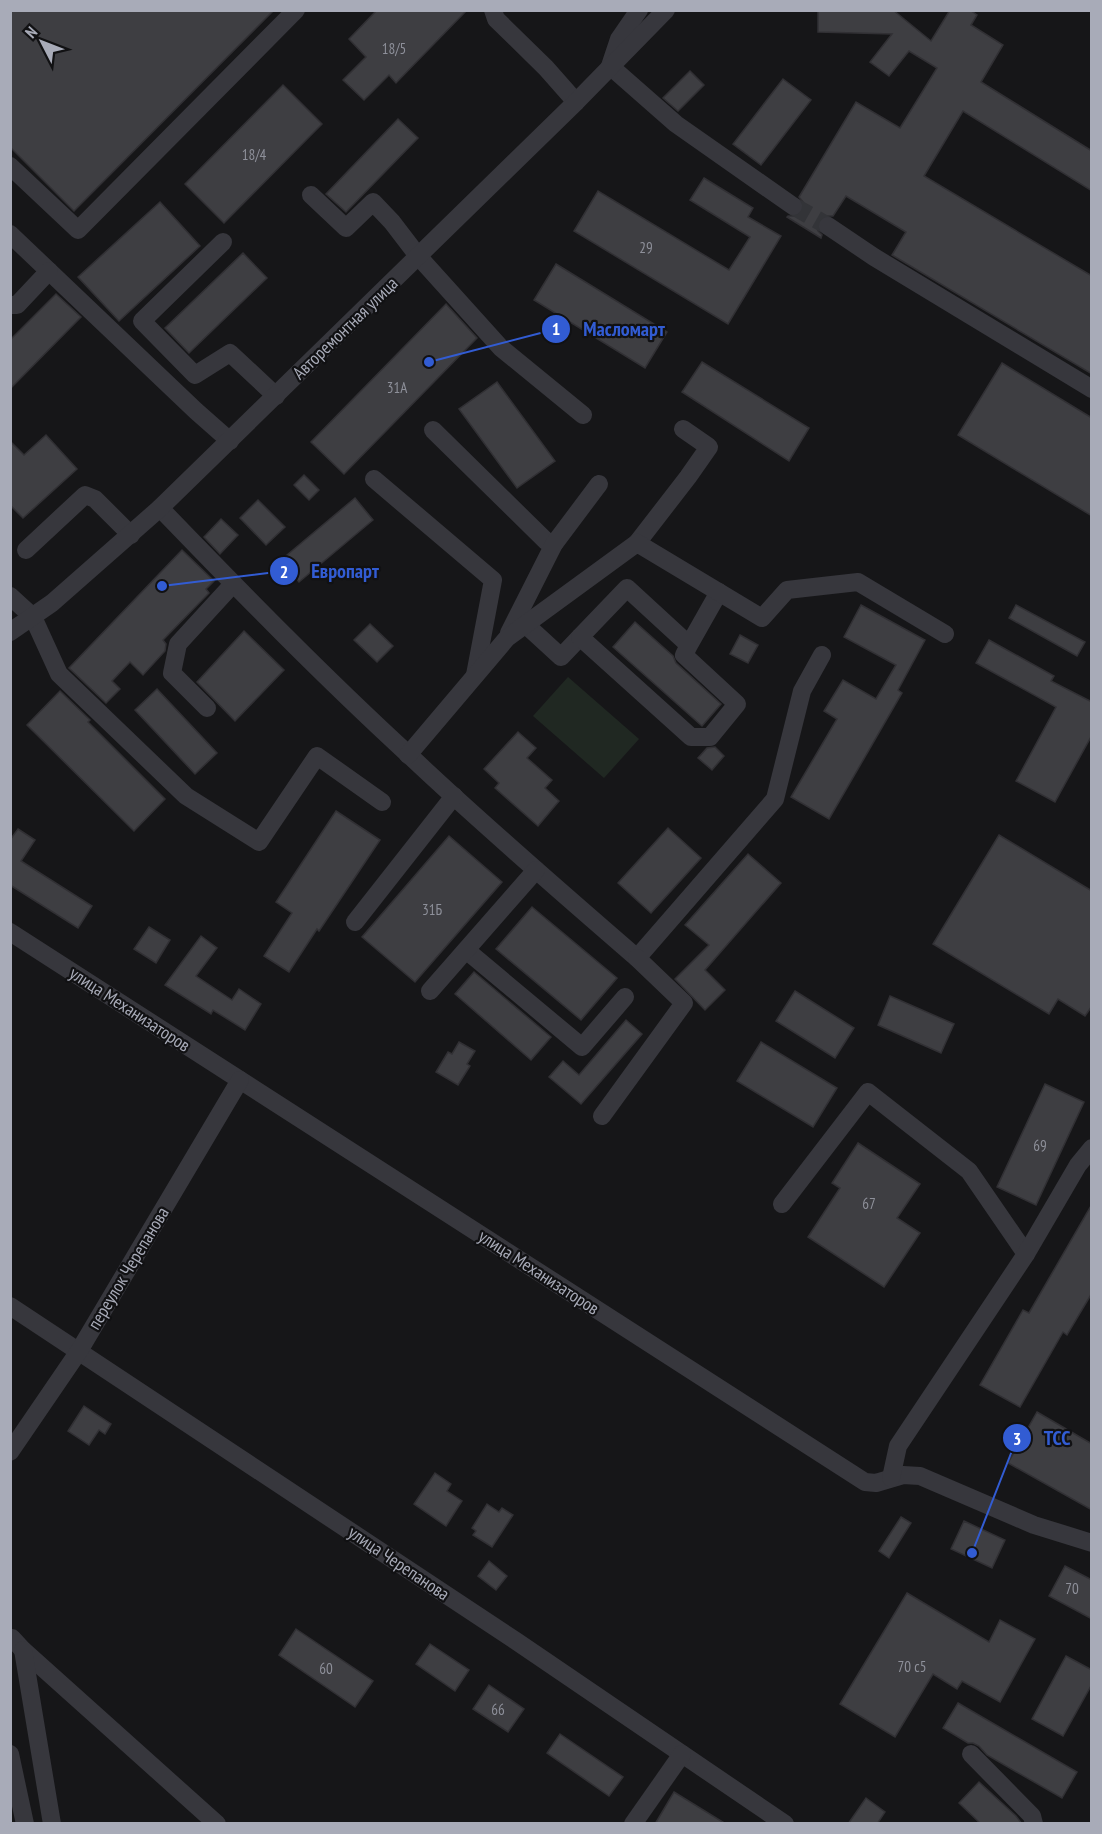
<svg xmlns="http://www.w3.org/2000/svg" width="1102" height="1834" viewBox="0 0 1102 1834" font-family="'PT Sans Narrow',sans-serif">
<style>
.green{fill:#202822}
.building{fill:#3e3e42;stroke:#313034;stroke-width:1.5}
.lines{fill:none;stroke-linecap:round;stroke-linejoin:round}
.minor-tunnel{stroke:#333438;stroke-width:18;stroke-dasharray:18 9;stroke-linecap:butt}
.minor{stroke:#37373d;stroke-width:18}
.labels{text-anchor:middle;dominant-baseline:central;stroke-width:4.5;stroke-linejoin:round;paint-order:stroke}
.number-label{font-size:15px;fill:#8e909a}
.street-label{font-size:18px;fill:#a8abb8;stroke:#111113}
.leader{fill:none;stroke:#325cd3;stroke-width:2}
.callout-dot{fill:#325cd3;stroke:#111113;stroke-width:2}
.mark-label{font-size:18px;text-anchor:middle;font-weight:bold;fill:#fff}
.callout-label{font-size:20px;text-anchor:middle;font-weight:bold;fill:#325cd3;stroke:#111113;stroke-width:4.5;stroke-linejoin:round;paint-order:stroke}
</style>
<rect width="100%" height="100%" fill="#161618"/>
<polygon class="green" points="568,677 639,739 604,778 533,716"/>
<g class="building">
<polygon points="10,10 274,10 74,211 10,147"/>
<polygon points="377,10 467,10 396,83 389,75 364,100 343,80 366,57 349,39"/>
<polygon points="818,10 893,10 931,41 950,10 970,10 977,15 971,25 1003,45 981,82 1092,151 1092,191 963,111 924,176 1092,276 1092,374 892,255 906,232 846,196 833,216 824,216 818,220 817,226 818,231 822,235 821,238 787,217 788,216 797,216 802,212 803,202 799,197 856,102 900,128 937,68 909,51 889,76 870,62 892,34 818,32"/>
<polygon points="690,71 704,85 678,111 663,98"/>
<polygon points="783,79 811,100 761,165 733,144"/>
<polygon points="283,85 322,124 224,223 185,184"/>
<polygon points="398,119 418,138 346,212 326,194"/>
<polygon points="704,178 753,208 748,217 781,236 728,324 574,231 598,191 729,270 750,237 690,200"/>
<polygon points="160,202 200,246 119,321 78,277"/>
<polygon points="243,253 267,278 189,353 165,328"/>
<polygon points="556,264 667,332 645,368 534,300"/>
<polygon points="56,294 81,317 10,389 10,340"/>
<polygon points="446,304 477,338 344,474 311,442"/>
<polygon points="702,362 809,428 789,461 682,392"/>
<polygon points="1002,363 1092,418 1092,516 958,435"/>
<polygon points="497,382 555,461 517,488 459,409"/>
<polygon points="46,435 77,469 23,518 10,505 10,441 24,455"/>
<polygon points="304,475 319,490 309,500 294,485"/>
<polygon points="355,498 373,520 299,582 281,560"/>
<polygon points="258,500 285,527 266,545 240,518"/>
<polygon points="221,519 238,535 220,554 204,537"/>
<polygon points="182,550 214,581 206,589 209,593 163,640 166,644 165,651 143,675 130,662 112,681 120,689 106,703 69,668"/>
<polygon points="861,605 925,640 898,690 902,693 829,819 791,797 837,719 824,711 843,680 876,699 896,665 844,637"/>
<polygon points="1016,605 1085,642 1077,656 1009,618"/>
<polygon points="635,622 673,656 676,663 721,704 702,726 613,647"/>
<polygon points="370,624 393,646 377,662 354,640"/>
<polygon points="244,631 284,670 235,721 197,682"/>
<polygon points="740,635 758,645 748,663 730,654"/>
<polygon points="989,640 1054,676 1051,681 1092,702 1092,735 1055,802 1016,781 1056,707 976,663"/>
<polygon points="157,689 217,753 195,774 135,710"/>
<polygon points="60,691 90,720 88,722 165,799 134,831 27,725"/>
<polygon points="518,732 536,748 527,758 552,780 545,788 559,801 538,826 495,788 499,783 484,769"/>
<polygon points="715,747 724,756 712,770 698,758 707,748"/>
<polygon points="336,811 380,840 319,931 317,929 289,972 264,956 292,913 276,902"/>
<polygon points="668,828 701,858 651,913 618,883"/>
<polygon points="18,829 35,840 21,861 92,906 78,928 10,885 10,840"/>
<polygon points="999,835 1092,891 1092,1006 1085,1016 1058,999 1049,1014 933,944"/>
<polygon points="449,836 502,882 415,982 362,937"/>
<polygon points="748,854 781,883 705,970 725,990 705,1010 675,979 709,945 685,925"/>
<polygon points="532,907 617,978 581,1020 496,949"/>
<polygon points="149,927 170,940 156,963 134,949"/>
<polygon points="201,936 217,948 196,976 232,1000 239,989 261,1004 245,1030 213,1010 211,1014 165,985"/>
<polygon points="474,972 551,1037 531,1060 455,994"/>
<polygon points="795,991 854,1028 835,1058 776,1021"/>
<polygon points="890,996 954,1024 941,1053 878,1025"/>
<polygon points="626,1020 642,1034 581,1104 549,1077 563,1061 579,1075"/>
<polygon points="459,1042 475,1051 467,1064 470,1066 458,1085 436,1072 448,1052 452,1054"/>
<polygon points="761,1042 837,1088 813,1127 737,1081"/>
<polygon points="1045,1084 1084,1102 1036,1205 997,1187"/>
<polygon points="858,1143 920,1184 897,1218 920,1233 884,1287 808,1237 840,1188 832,1183"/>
<polygon points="1092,1204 1092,1293 1067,1335 1063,1332 1020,1407 980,1385 1023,1310 1029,1313"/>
<polygon points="84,1406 111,1424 105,1434 99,1430 89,1445 68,1431"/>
<polygon points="1037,1412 1092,1444 1092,1510 1008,1463"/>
<polygon points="435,1473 451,1484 447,1491 462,1501 446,1526 414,1504"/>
<polygon points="487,1504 499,1512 502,1508 513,1515 492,1547 473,1535 476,1531 472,1528"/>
<polygon points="901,1517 911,1523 889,1558 879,1551"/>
<polygon points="964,1521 1005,1540 992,1568 951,1549"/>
<polygon points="489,1561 507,1576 496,1590 478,1576"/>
<polygon points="1065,1566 1092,1580 1092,1619 1049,1596"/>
<polygon points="907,1593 989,1642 1000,1620 1035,1639 1000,1702 962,1681 957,1689 933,1674 895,1737 840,1704"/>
<polygon points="296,1629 373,1681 355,1707 279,1655"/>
<polygon points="430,1644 469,1670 455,1691 416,1664"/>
<polygon points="1066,1656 1092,1670 1092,1684 1063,1736 1032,1719"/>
<polygon points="489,1685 524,1709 508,1732 473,1709"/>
<polygon points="958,1703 1077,1772 1062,1798 987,1755 979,1746 973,1743 968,1743 943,1728"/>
<polygon points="560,1734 623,1777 609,1796 547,1753"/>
<polygon points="979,1782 1016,1816 1022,1824 981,1824 959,1803"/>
<polygon points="674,1792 726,1824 655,1824"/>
<polygon points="866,1798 885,1812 877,1824 848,1824"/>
</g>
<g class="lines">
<polyline class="minor-tunnel" points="793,206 828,226"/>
<g class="minor">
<polyline points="493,10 496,19 546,68 576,102"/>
<polyline points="639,10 619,39 610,66 676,124 793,206"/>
<polyline points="10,166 78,230 296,10"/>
<polyline points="311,195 346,228 373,202 392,222 418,256 501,348 583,415"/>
<polyline points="828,226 874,257 1092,389"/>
<polyline points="10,234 196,411 230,441"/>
<polyline points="223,242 142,321 195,375 230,353 276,396"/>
<polyline points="10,305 17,305 49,271"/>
<polyline points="433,430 546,541 554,544"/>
<polyline points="374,479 493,580 475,675"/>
<path d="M160,508C241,592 323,676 409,755C483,825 560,891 637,958L775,799L802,691L822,655"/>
<polyline points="637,543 688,477 709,447 683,429"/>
<polyline points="26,550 85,495 95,499 131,535"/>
<polyline points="10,596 33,617 59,674 186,796 259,842 317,756 382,802"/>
<polyline points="525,624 561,657 580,637"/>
<polyline points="10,632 52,603 160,508 576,102 666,10"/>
<polyline points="509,633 554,544 599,484"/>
<polyline points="689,645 684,655 737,704 710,737 691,737 580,637 627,588 689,645 719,592"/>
<polyline points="207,708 172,673 178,644 233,584"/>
<polyline points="408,755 507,638 637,543 762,618 787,590 858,582 945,634"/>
<polyline points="355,922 454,796"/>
<polyline points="10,932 865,1482 876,1483 903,1475 920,1476 1034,1525 1092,1543"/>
<polyline points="466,950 582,1047 625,997"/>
<polyline points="430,991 536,870"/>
<polyline points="602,1116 684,1003 637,958"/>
<polyline points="782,1204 868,1092 969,1171 1026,1254"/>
<polyline points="10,1306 516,1641 785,1824"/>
<polyline points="10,1452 79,1351 240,1080"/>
<polyline points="891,1478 898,1446 1026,1254 1078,1165 1092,1148"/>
<polyline points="12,1638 23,1650 217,1824"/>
<polyline points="23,1650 52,1824"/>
<polyline points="10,1754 25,1824"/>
<polyline points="971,1754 1032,1816 1034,1824"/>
<polyline points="633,1824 682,1754"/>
</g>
</g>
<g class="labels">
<g class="number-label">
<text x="394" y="48">18/5</text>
<text x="254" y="154">18/4</text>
<text x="646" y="247">29</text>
<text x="397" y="387">31А</text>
<text x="432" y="909">31Б</text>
<text x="1040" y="1145">69</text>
<text x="869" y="1203">67</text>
<text x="1072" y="1588">70</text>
<text x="912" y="1666">70 с5</text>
<text x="326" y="1668">60</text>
<text x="498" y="1709">66</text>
</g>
<g class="street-label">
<text transform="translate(345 328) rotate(-44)">Авторемонтная улица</text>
<text transform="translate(130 1009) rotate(33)">улица Механизаторов</text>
<text transform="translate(128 1268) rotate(-59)">переулок Черепанова</text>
<text transform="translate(539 1272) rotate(33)">улица Механизаторов</text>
<text transform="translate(399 1563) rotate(34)">улица Черепанова</text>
</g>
</g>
<path class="leader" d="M429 362L556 329M162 586L284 571M972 1553L1017 1438"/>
<g class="callout-dot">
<circle cx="429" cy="362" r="6"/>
<circle cx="162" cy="586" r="6"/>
<circle cx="972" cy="1553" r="6"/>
<circle cx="556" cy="329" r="15"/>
<circle cx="284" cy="571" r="15"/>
<circle cx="1017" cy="1438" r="15"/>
</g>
<g class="mark-label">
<text x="556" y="335">1</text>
<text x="284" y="578">2</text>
<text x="1017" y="1445">3</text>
</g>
<g class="callout-label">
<text x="624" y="336">Масломарт</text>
<text x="345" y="578">Европарт</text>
<text x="1057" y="1445">ТСС</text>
</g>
<rect width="1102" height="1834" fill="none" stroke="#a8abb8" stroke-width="24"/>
<g transform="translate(42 42) rotate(312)" stroke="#111113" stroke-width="4.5" paint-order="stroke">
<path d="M0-4.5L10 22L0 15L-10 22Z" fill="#a8abb8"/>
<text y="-9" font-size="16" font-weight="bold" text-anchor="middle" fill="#a8abb8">N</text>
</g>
</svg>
